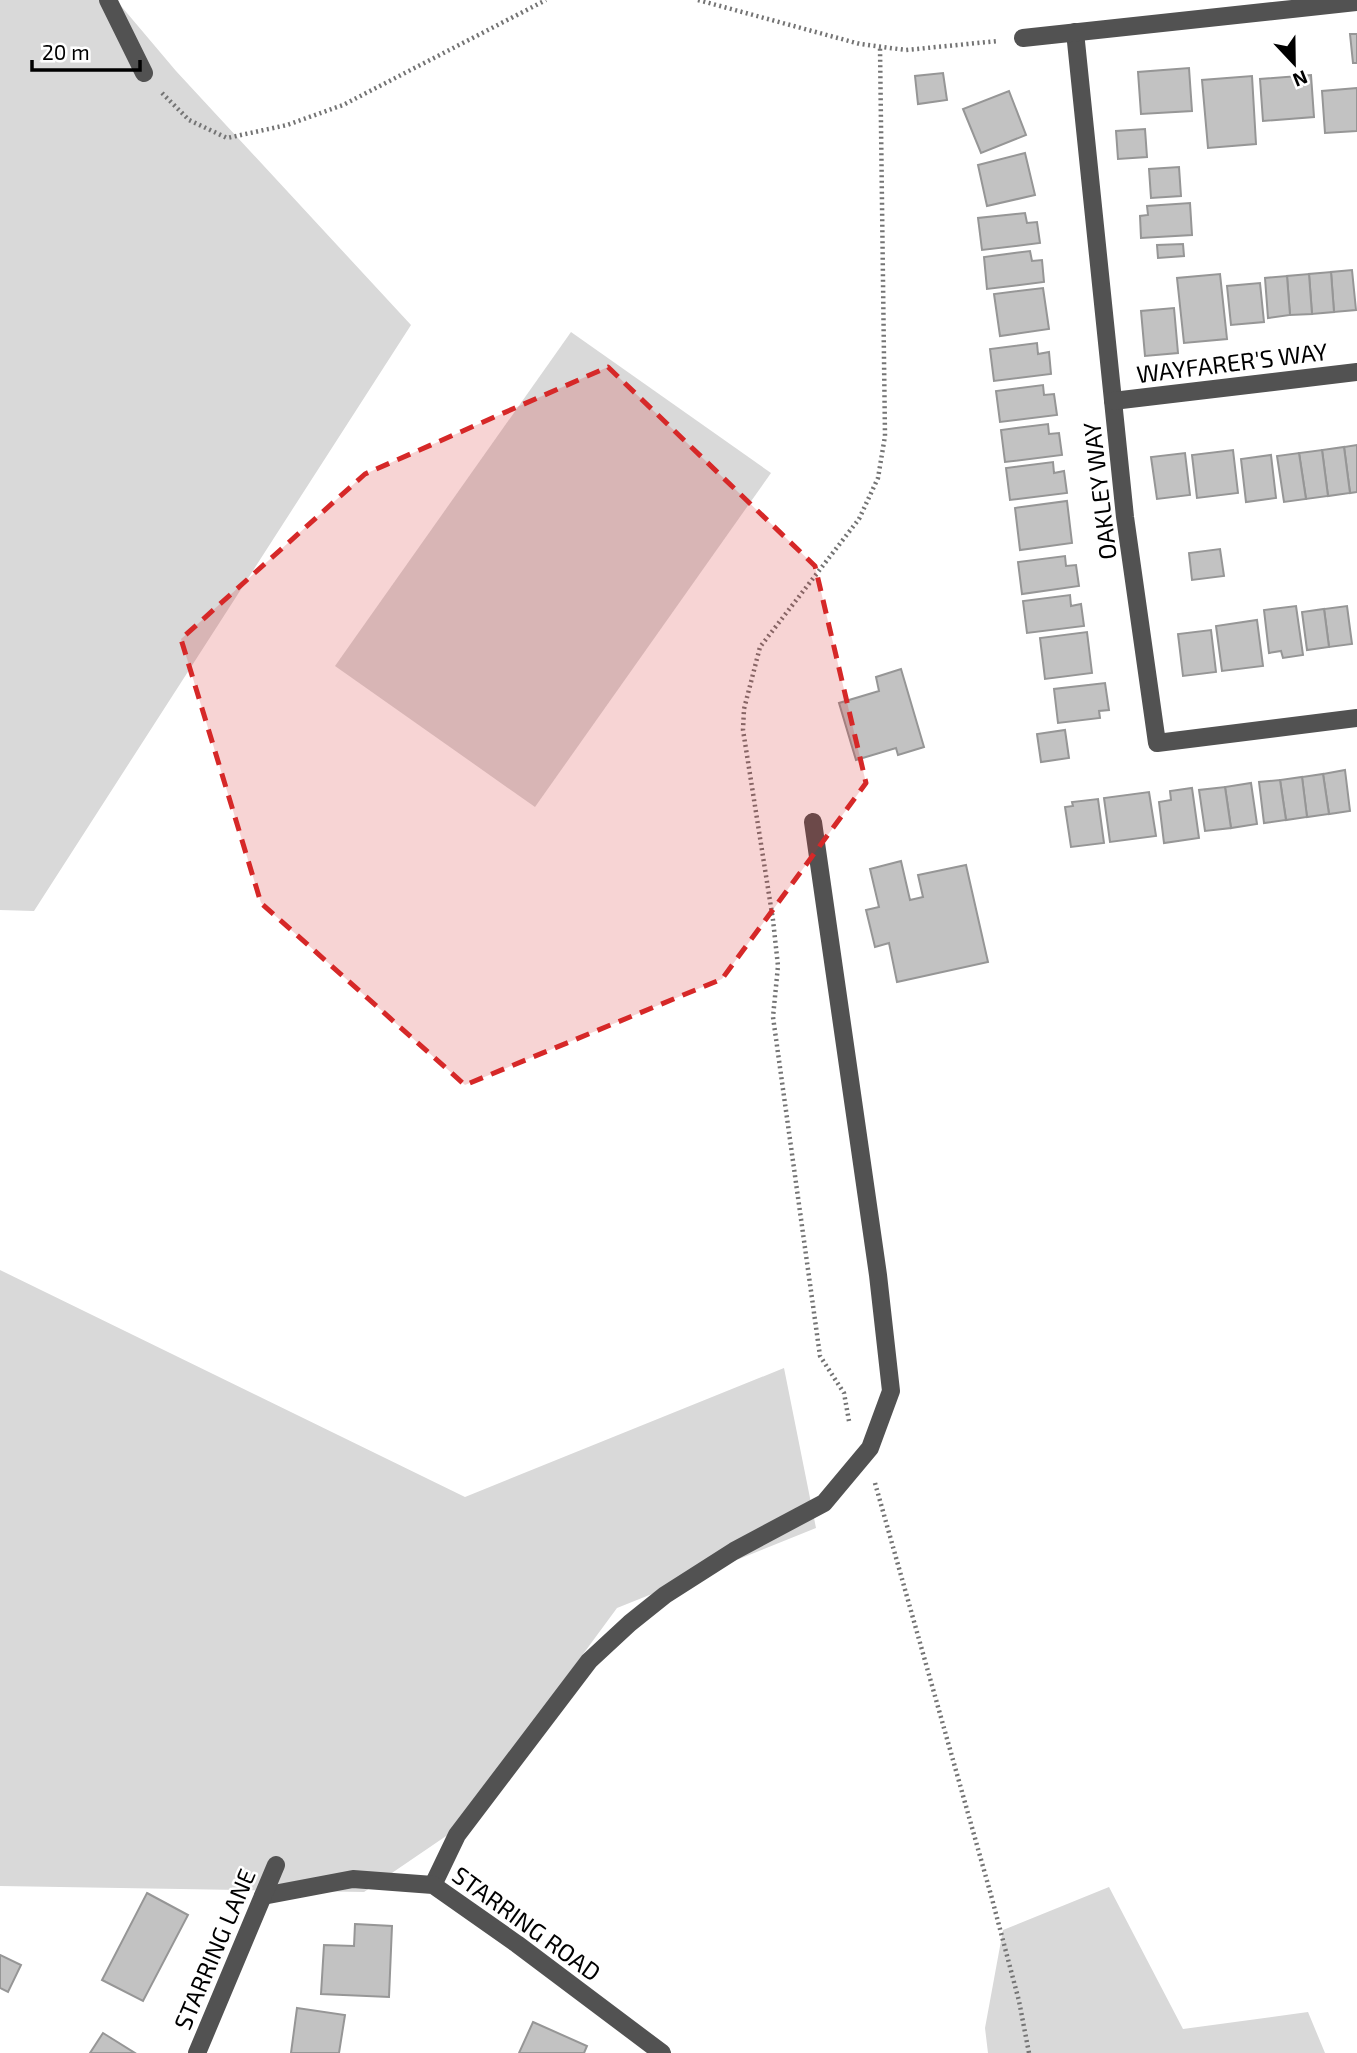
<svg xmlns="http://www.w3.org/2000/svg" width="1357" height="2053" viewBox="0 0 1357 2053" font-family="'Exo 2',sans-serif">
<style>
.green{fill:#d9d9d9}
.building{fill:#c2c2c2;stroke:#969696;stroke-width:2}
.lines{fill:none;stroke-linecap:round;stroke-linejoin:round}
.path{stroke:#747474;stroke-width:4.5;stroke-dasharray:2 3.5;stroke-linecap:butt}
.minor{stroke:#525252;stroke-width:18}
.marked{fill:#d62828;fill-opacity:0.2;stroke:#d62828;stroke-width:5;stroke-dasharray:14 9;stroke-linejoin:round}
.labels{text-anchor:middle;dominant-baseline:central;stroke-width:5;stroke-linejoin:round;paint-order:stroke}
.street-label{font-size:24px;fill:#000;stroke:#fff}
</style>
<rect width="100%" height="100%" fill="#fff"/>
<g class="green">
<polygon points="0,0 116,0 176,71 411,325 34,911 0,910"/>
<polygon points="571,332 771,473 535,807 335,666"/>
<polygon points="0,1270 465,1497 784,1368 816,1528 617,1608 452,1832 364,1892 0,1886"/>
<polygon points="1109,1887 1183,2029 1308,2012 1325,2053 988,2053 985,2028 1003,1930"/>
</g>
<g class="building">
<polygon points="1350,34 1357,34 1357,63 1353,63"/>
<polygon points="1189,68 1192,111 1141,114 1138,72"/>
<polygon points="943,73 947,100 918,104 915,76"/>
<polygon points="1311,75 1314,117 1263,121 1260,79"/>
<polygon points="1252,76 1256,144 1208,148 1202,80"/>
<polygon points="1357,88 1357,131 1325,133 1322,91"/>
<polygon points="1009,91 1026,135 981,153 963,109"/>
<polygon points="1145,129 1147,157 1118,159 1116,131"/>
<polygon points="1025,153 1035,195 987,206 978,165"/>
<polygon points="1179,167 1181,196 1151,198 1149,169"/>
<polygon points="1190,203 1192,235 1141,238 1140,216 1148,215 1147,206"/>
<polygon points="1025,213 1027,223 1037,222 1040,243 982,250 978,218"/>
<polygon points="1183,244 1184,256 1158,258 1157,245"/>
<polygon points="1030,251 1032,261 1042,260 1044,282 987,289 984,257"/>
<polygon points="1352,270 1356,310 1334,312 1331,272"/>
<polygon points="1331,272 1334,312 1312,314 1309,274"/>
<polygon points="1220,274 1227,339 1184,343 1177,278"/>
<polygon points="1309,274 1312,314 1290,315 1287,276"/>
<polygon points="1287,276 1290,315 1268,318 1265,278"/>
<polygon points="1260,283 1264,322 1231,325 1227,286"/>
<polygon points="1043,288 1049,329 1000,336 994,294"/>
<polygon points="1174,308 1178,353 1145,356 1141,311"/>
<polygon points="1037,343 1038,354 1049,352 1051,374 994,381 990,349"/>
<polygon points="1043,385 1044,395 1054,394 1057,415 1000,422 996,391"/>
<polygon points="1048,424 1049,434 1059,433 1062,455 1005,462 1001,430"/>
<polygon points="1357,445 1357,492 1350,493 1344,447"/>
<polygon points="1344,447 1350,493 1328,496 1322,450"/>
<polygon points="1233,450 1238,493 1197,498 1192,455"/>
<polygon points="1322,450 1328,496 1306,499 1299,453"/>
<polygon points="1185,453 1190,495 1157,499 1151,457"/>
<polygon points="1299,453 1306,499 1284,502 1277,456"/>
<polygon points="1271,455 1276,498 1246,502 1241,459"/>
<polygon points="1053,462 1054,473 1064,471 1067,493 1010,500 1006,468"/>
<polygon points="1067,501 1072,543 1020,550 1015,508"/>
<polygon points="1220,549 1224,576 1192,580 1189,553"/>
<polygon points="1065,556 1066,566 1076,565 1079,586 1022,594 1018,562"/>
<polygon points="1070,595 1071,606 1081,604 1084,626 1027,633 1023,601"/>
<polygon points="1296,606 1303,655 1283,658 1281,651 1269,653 1264,610"/>
<polygon points="1347,606 1352,644 1329,647 1324,609"/>
<polygon points="1324,609 1329,647 1307,650 1302,612"/>
<polygon points="1257,620 1263,666 1222,671 1216,626"/>
<polygon points="1211,630 1216,672 1183,676 1178,634"/>
<polygon points="1087,632 1092,673 1045,679 1040,638"/>
<polygon points="901,669 924,747 898,755 896,748 856,760 839,703 879,691 876,677"/>
<polygon points="1105,683 1109,710 1099,711 1100,718 1058,723 1054,689"/>
<polygon points="1065,730 1069,758 1041,762 1037,734"/>
<polygon points="1345,770 1350,811 1329,814 1323,774"/>
<polygon points="1323,774 1329,814 1307,817 1302,777"/>
<polygon points="1302,777 1307,817 1286,820 1280,780"/>
<polygon points="1280,780 1286,820 1264,823 1259,782"/>
<polygon points="1251,783 1257,824 1231,828 1225,787"/>
<polygon points="1225,787 1231,828 1205,831 1199,790"/>
<polygon points="1192,788 1199,838 1164,843 1159,802 1171,800 1170,791"/>
<polygon points="1149,792 1156,836 1110,842 1104,798"/>
<polygon points="1098,799 1104,843 1071,847 1065,807 1073,806 1072,802"/>
<polygon points="901,861 910,900 923,897 918,875 966,865 988,962 897,982 889,943 875,947 866,910 879,907 870,869"/>
<polygon points="147,1893 188,1915 143,2001 102,1980"/>
<polygon points="355,1924 392,1926 389,1997 321,1994 324,1945 354,1946"/>
<polygon points="0,1955 21,1965 8,1992 0,1988"/>
<polygon points="297,2008 345,2015 339,2053 291,2053"/>
<polygon points="533,2022 587,2046 584,2053 519,2053"/>
<polygon points="103,2033 135,2053 90,2053"/>
</g>
<g class="lines">
<g class="path">
<polyline points="698,0 860,44 906,50 998,41"/>
<polyline points="162,93 189,120 227,138 287,125 343,105 546,0"/>
<polyline points="849,1421 844,1393 820,1356 773,1017 778,966 773,920 743,730 744,709 760,647 859,519 878,478 885,436 880,47"/>
<polyline points="875,1483 991,1895 1019,2001 1029,2053"/>
</g>
<g class="minor">
<polyline points="108,0 144,73"/>
<polyline points="1075,32 1125,517 1157,743 1357,718"/>
<polyline points="1023,38 1357,2"/>
<polyline points="1113,401 1357,372"/>
<polyline points="433,1885 457,1835 589,1661 630,1623 665,1595 734,1551 824,1503 870,1448 891,1391 878,1275 813,822"/>
<polyline points="263,1896 353,1879 433,1885 517,1944 662,2053"/>
<polyline points="197,2053 276,1865"/>
</g>
</g>
<path class="marked" d="M608,367L815,566L866,783L722,979L465,1085L261,903L181,639L365,474Z"/>
<g class="labels">
<g class="street-label">
<text transform="translate(1232 362) rotate(-7)">WAYFARER'S WAY</text>
<text transform="translate(1099 491) rotate(-97)">OAKLEY WAY</text>
<text transform="translate(527 1923) rotate(36)">STARRING ROAD</text>
<text transform="translate(214 1949) rotate(-67)">STARRING LANE</text>
</g>
</g>
<g transform="translate(1294 63) rotate(158)" stroke="#ffffff" stroke-width="5" paint-order="stroke">
<path d="M0-5L12 26L0 18L-12 26Z" fill="#000000"/>
<text y="-10" font-size="19" font-weight="bold" text-anchor="middle" fill="#000000">N</text>
</g>
<path d="M32 60v10h108v-10" fill="none" stroke="#000000" stroke-width="3.5"/>
<text x="42" y="60" font-size="21" fill="#000000" stroke="#ffffff" stroke-width="5" paint-order="stroke">20 m</text>
</svg>
